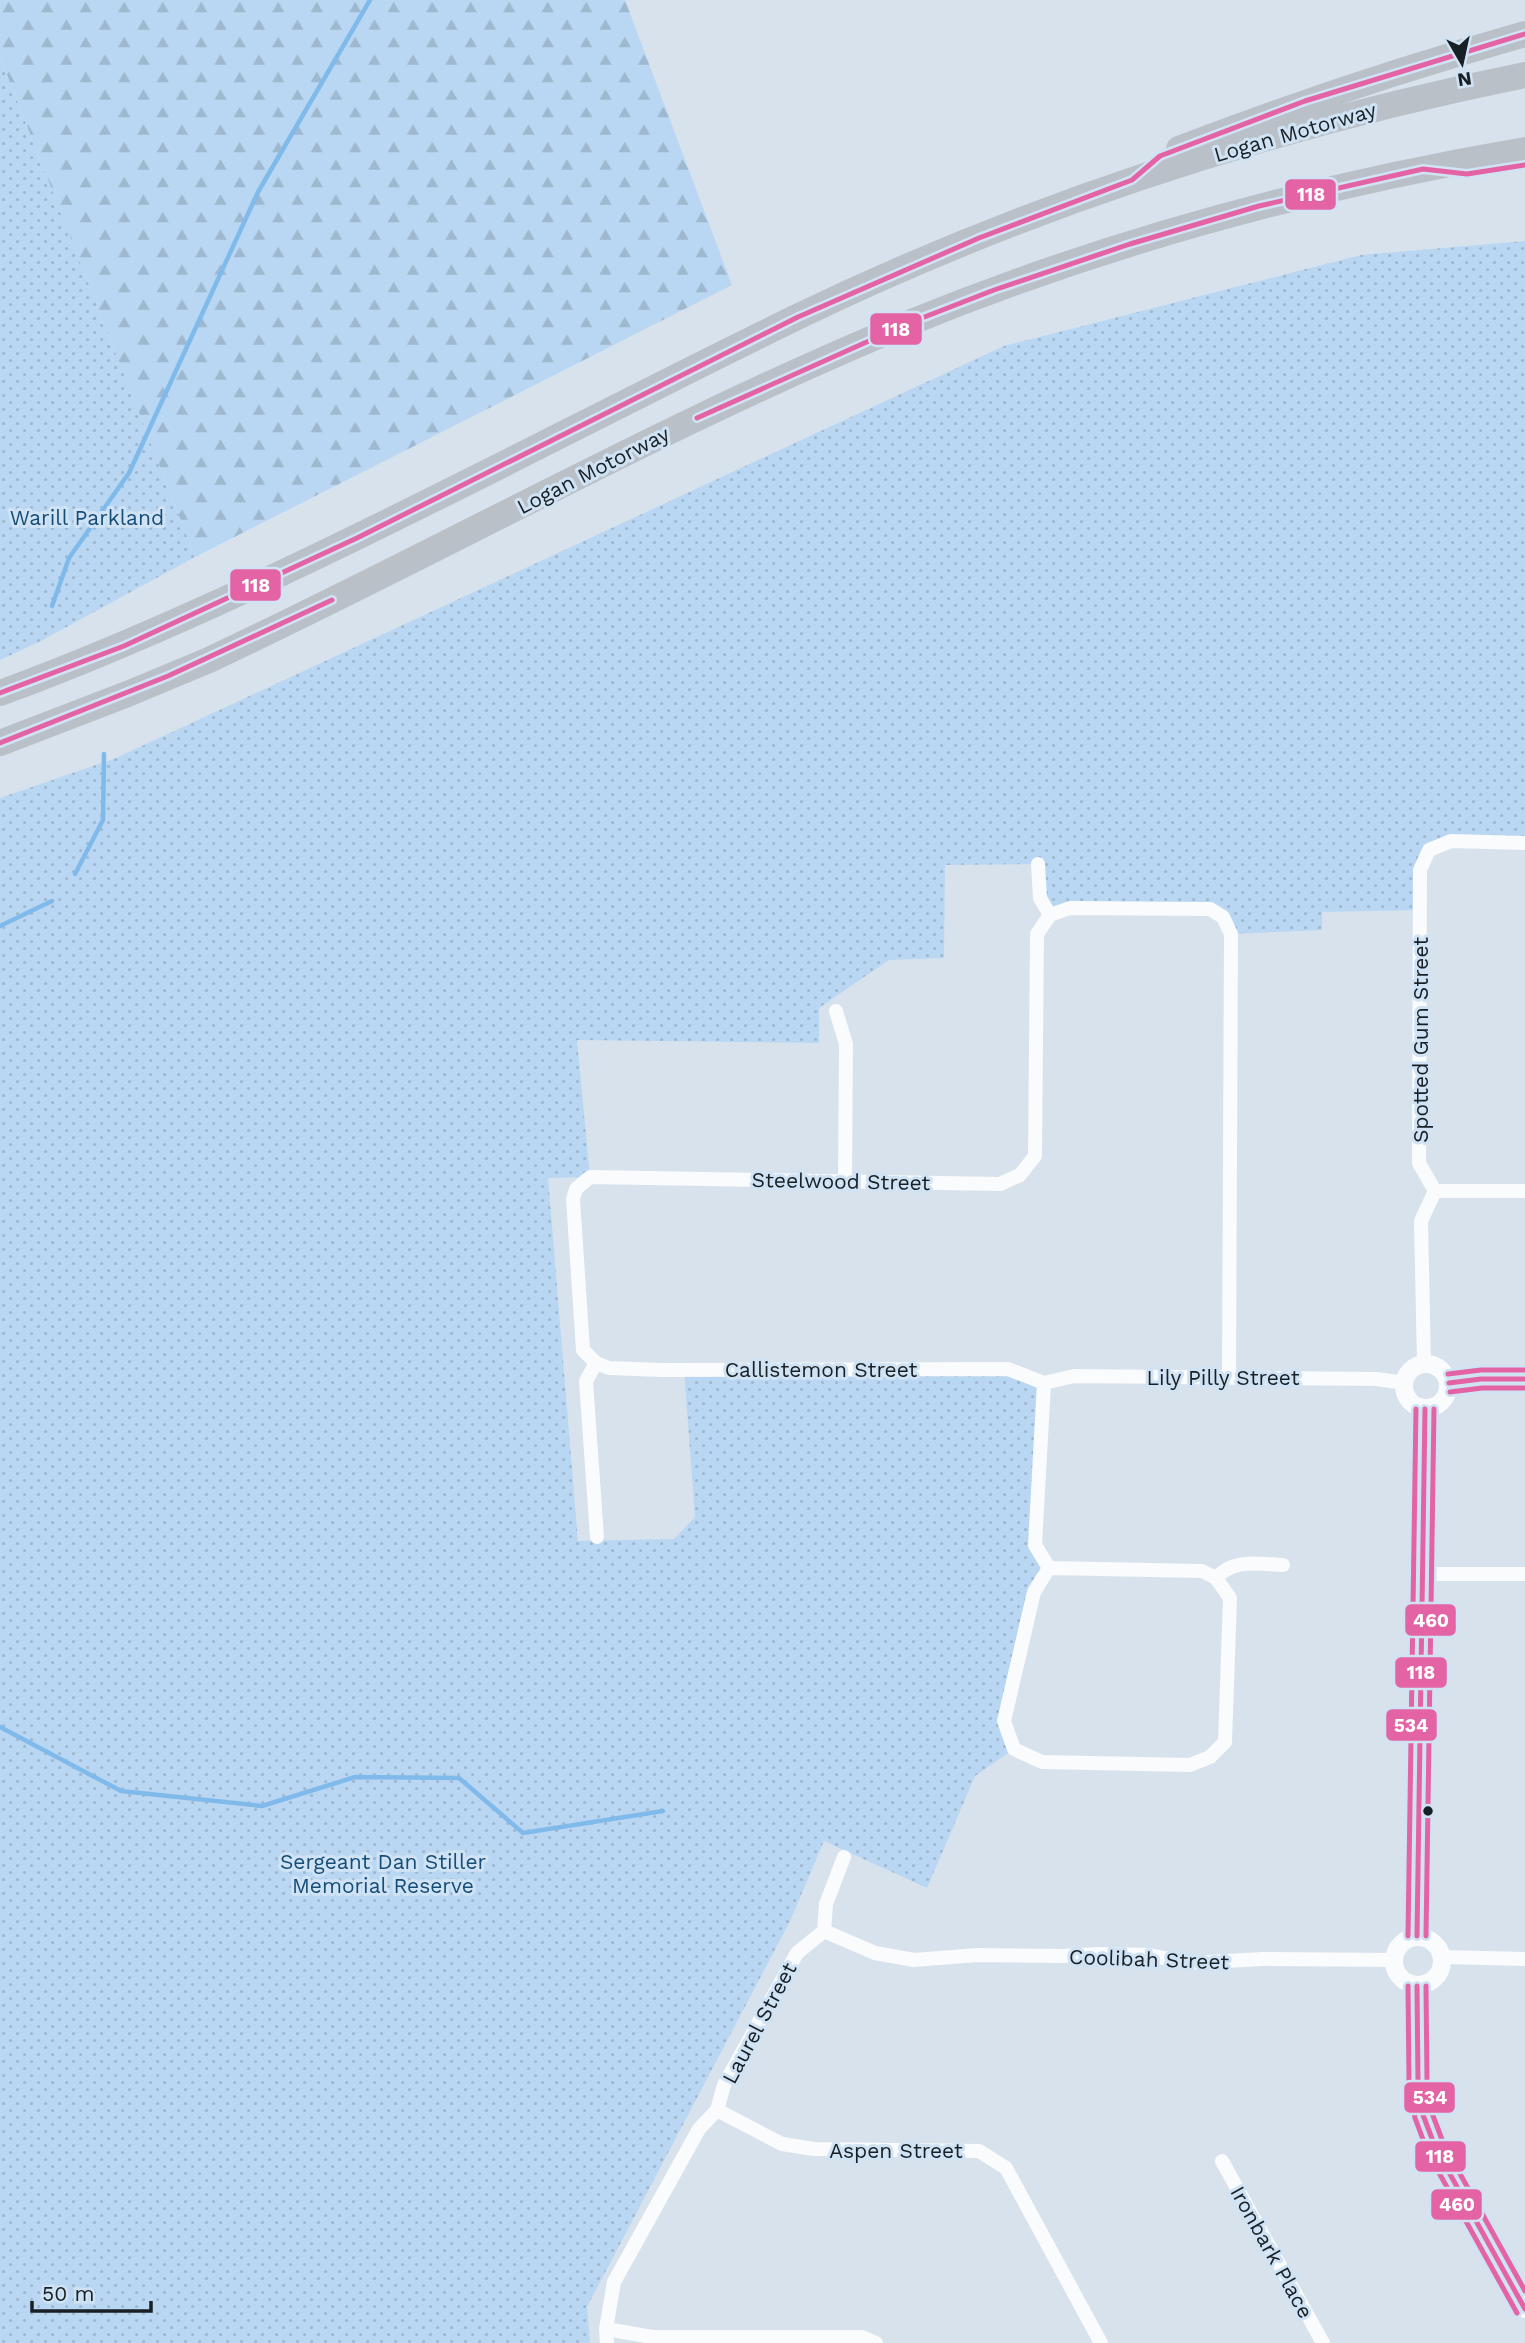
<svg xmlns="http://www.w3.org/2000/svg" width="1525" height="2343" viewBox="0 0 1525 2343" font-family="'Work Sans',sans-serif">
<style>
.forest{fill:url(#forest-firs)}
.park{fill:url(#park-dots)}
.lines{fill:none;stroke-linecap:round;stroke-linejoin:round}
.stream{stroke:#80baeb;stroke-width:4.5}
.minor{stroke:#f9fbfc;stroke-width:14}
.tertiary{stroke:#f9fbfc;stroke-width:18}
.motorway{stroke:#bac0c7;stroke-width:26}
.bus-1-casing{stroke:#d0e3f4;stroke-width:10}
.bus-2-casing{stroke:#d0e3f4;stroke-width:10}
.bus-3-casing{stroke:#d0e3f4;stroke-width:10}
.bus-1{stroke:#e463a4;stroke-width:5}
.bus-2{stroke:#e463a4;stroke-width:5}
.bus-3{stroke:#e463a4;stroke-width:5}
.bus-dot{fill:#181f25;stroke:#d0e3f4;stroke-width:2.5}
.labels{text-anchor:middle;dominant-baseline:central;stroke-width:6;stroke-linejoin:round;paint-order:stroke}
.street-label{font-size:21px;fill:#181f25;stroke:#d0e3f4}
.park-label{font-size:21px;fill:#154d79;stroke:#d0e3f4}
.line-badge{stroke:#d0e3f4;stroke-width:2.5}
.badge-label{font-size:19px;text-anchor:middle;font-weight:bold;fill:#fff}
</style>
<defs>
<pattern id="forest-firs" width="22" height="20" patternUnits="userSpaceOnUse" patternTransform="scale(1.75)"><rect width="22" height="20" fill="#b9d7f3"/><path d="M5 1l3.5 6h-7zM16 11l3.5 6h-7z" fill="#9eb8d0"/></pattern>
<pattern id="park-dots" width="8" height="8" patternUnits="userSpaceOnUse" patternTransform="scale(1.75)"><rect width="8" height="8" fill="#b9d7f3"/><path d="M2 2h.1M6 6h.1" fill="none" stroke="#9eb8d0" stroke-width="1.8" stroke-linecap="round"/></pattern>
</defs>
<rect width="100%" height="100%" fill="#d8e2ec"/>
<polygon class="forest" points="0,0 625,0 732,285 195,557 0,57"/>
<g class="park">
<polygon points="0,57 195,557 39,642 0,660"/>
<polygon points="1525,241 1525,843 1451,841 1429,850 1420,910 1322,912 1322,930 1231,934 1210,909 1050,915 1038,864 945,865 944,958 889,960 819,1008 819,1043 577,1040 590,1177 548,1178 578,1541 674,1539 695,1517 684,1369 1008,1369 1044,1383 1035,1545 1049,1568 1034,1592 1004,1721 1014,1749 975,1776 927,1888 824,1841 790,1921 587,2307 590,2343 0,2343 0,798 116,758 1004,346 1361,255"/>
</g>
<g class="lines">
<g class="stream">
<polyline points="52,606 69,558 129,473 258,192 370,0"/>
<polyline points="75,874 103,820 104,754"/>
<polyline points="0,926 52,901"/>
<polyline points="0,1727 121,1791 262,1806 355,1777 459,1778 523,1833 663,1811"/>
</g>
<g class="minor">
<polyline points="1038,864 1040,898 1050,915"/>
<polyline points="836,1011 846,1044 845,1180"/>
<polyline points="1435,1191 1525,1191"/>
<polyline points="596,1363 586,1381 597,1537"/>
<polyline points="1424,1363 1421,1221 1435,1191 1419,1163 1420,870 1429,850 1451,841 1525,843"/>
<polyline points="1044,1383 1008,1369 662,1370 609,1368 596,1363 583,1350 573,1199 576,1189 590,1177 1000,1184 1020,1175 1035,1156 1037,934 1050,915 1070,908 1210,909 1223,917 1231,934 1229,1377"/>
<polyline points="1044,1383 1035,1545 1049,1568 1034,1592 1004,1721 1014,1749 1042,1762 1190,1765 1210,1757 1225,1742 1230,1598 1216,1578 1202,1571 1049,1568"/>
<polyline points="1044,1383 1074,1376 1377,1379 1404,1383"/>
<polyline points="1422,1574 1525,1574"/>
<path d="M1216,1578C1234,1558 1258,1564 1283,1565"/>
<polyline points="824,1931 875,1953 914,1960 977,1955 1063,1956 1099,1954 1148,1955 1191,1963 1262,1959 1395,1960"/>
<polyline points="1443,1957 1525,1959"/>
<polyline points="717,2110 782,2144 814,2149 979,2151 1006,2168 1101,2343"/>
<polyline points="1222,2161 1323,2343"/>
<polyline points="606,2329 652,2337 862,2337 876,2343"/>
<polyline points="607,2343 606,2329 614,2282 699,2129 717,2110 724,2085 797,1953 824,1931 826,1904 844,1857"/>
</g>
<g class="tertiary">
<circle cx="1426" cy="1386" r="22"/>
<polyline points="1449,1383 1481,1379 1525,1379"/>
<polyline points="1417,1936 1425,1409"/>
<circle cx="1418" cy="1961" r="24"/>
<polyline points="1417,1986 1418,2081 1423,2115 1436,2149 1525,2309"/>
</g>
<g class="motorway">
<path d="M1179,149C1293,105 1408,67 1525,34"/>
<path d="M0,693C91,660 179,621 267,580C445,497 618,404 795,318C1026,206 1273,126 1525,75"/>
<path d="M0,743L130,693L209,660C443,550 669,422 909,323C1107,242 1314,186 1525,150"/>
</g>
<defs>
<g id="bus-1">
<polyline points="697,418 909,323 994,290 1130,244 1259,206 1423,169 1467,174 1525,165"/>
<polyline points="0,693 124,646 357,538 798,317 979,238 1132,180 1160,156 1305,101 1525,34"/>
<polyline points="0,743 168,676 332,600"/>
<polyline points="1449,1383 1481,1379 1525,1379"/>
<polyline points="1417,1936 1425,1409"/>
<polyline points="1417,1986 1418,2081 1423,2115 1436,2149 1525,2309"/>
</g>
<g id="bus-2">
<polyline points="1450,1392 1482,1388 1525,1388"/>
<polyline points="1426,1936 1434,1409"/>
<polyline points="1408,1986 1409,2081 1415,2118 1428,2153 1517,2313"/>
</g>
<g id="bus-3">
<polyline points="1448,1374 1481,1370 1525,1370"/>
<polyline points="1408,1936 1416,1409"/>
<polyline points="1426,1986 1427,2080 1432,2113 1444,2145 1525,2291"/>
</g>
</defs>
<use href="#bus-1" class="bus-1-casing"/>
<use href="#bus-2" class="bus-2-casing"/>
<use href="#bus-3" class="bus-3-casing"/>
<use href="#bus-1" class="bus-1"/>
<use href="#bus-2" class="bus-2"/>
<use href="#bus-3" class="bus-3"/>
</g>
<circle class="bus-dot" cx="1428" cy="1811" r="6"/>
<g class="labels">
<g class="street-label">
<text transform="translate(1295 132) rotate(-16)">Logan Motorway</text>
<text transform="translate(593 470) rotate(-27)">Logan Motorway</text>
<text transform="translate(1420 1040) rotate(-90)">Spotted Gum Street</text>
<text transform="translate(841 1181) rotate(1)">Steelwood Street</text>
<text x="821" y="1369">Callistemon Street</text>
<text x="1223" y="1377">Lily Pilly Street</text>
<text transform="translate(1149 1959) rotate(2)">Coolibah Street</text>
<text transform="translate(759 2023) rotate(-62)">Laurel Street</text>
<text x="896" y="2150">Aspen Street</text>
<text transform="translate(1272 2252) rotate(61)">Ironbark Place</text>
</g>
<g class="park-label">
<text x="87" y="517">Warill Parkland</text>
<text x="383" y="1861">Sergeant Dan Stiller<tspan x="383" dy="24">Memorial Reserve</tspan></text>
</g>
</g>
<g class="line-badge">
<rect x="1284" y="178" width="53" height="33" rx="7" fill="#e463a4"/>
<rect x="869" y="312" width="54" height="34" rx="7" fill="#e463a4"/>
<rect x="229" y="568" width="53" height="34" rx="7" fill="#e463a4"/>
<rect x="1404" y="1603" width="53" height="34" rx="7" fill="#e463a4"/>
<rect x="1394" y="1656" width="54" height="33" rx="7" fill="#e463a4"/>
<rect x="1385" y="1708" width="53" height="34" rx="7" fill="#e463a4"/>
<rect x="1403" y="2081" width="53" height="33" rx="7" fill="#e463a4"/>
<rect x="1414" y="2140" width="53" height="33" rx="7" fill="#e463a4"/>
<rect x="1430" y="2188" width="53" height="33" rx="7" fill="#e463a4"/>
</g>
<g class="badge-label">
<text x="1311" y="201">118</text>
<text x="896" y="336">118</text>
<text x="256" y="592">118</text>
<text x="1431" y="1627">460</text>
<text x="1421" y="1679">118</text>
<text x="1411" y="1732">534</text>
<text x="1430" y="2104">534</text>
<text x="1440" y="2163">118</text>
<text x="1457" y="2211">460</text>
</g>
<g transform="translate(1462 63) rotate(171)" stroke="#d0e3f4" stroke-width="5" paint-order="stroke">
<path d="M0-5L12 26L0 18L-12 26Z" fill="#181f25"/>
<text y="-10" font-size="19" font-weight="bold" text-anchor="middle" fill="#181f25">N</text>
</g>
<path d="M32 2301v10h119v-10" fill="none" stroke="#181f25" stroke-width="3.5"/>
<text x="42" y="2301" font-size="21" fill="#181f25" stroke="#d0e3f4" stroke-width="5" paint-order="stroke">50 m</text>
</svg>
